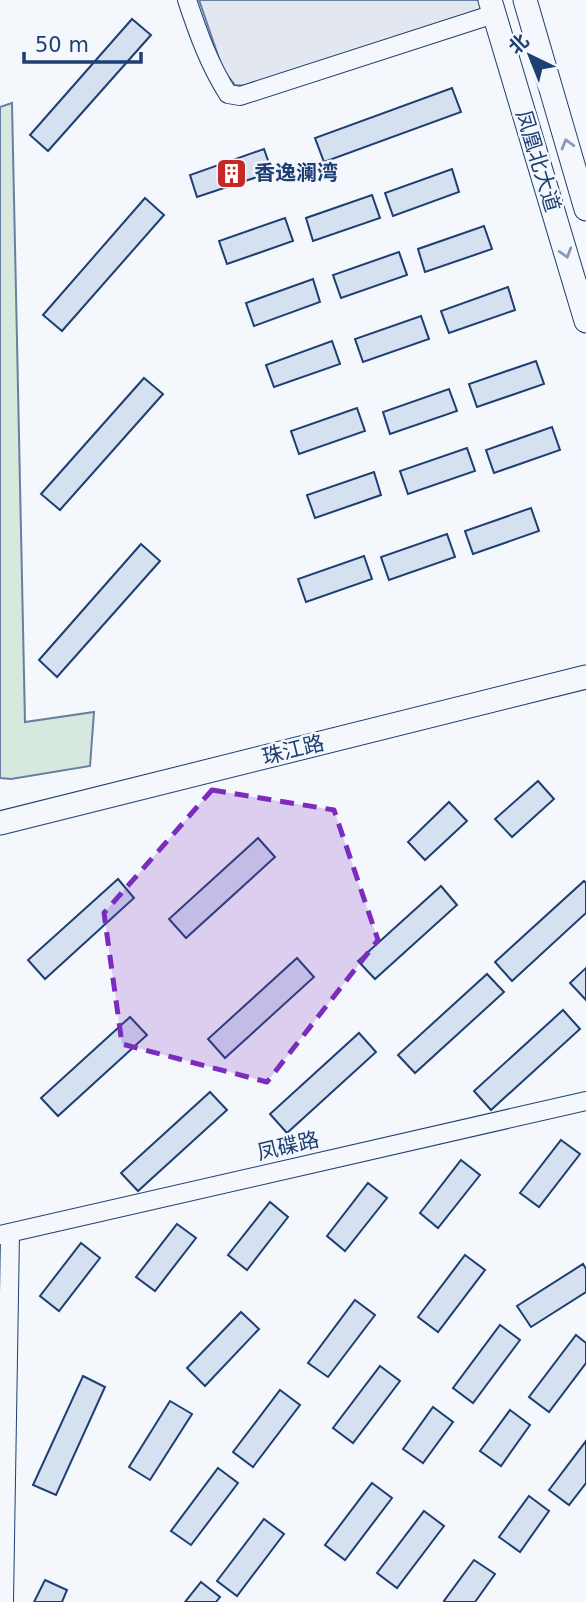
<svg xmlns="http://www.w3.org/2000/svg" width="586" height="1602" viewBox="0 0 586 1602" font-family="'DejaVu Sans','Noto Sans SC',sans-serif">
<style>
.grass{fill:#d7e8df;stroke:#687fa3;stroke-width:2}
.parking{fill:#e3e8f0;stroke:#687fa3;stroke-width:2}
.building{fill:#d5e0f0;stroke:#1d3f73;stroke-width:2}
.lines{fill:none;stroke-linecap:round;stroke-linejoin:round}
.minor-casing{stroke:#1d3f73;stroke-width:20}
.major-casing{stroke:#1d3f73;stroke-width:25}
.minor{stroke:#f4f7fb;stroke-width:18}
.major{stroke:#f4f7fb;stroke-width:23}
.oneway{stroke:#889bb7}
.marked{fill:#7b2cbf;fill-opacity:0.2;stroke:#7b2cbf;stroke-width:5;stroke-dasharray:14 9;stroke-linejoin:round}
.labels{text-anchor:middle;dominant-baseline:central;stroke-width:5;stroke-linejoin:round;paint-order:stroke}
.street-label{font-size:21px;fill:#1d3f73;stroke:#f4f7fb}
.poi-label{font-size:21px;font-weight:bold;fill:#1d3f73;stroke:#f4f7fb;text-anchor:start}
</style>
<rect width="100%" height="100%" fill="#f4f7fb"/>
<polygon class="grass" points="12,103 25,722 94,712 90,766 11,779 0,778 0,107"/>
<polygon class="parking" points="199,0 481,0 483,10 246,86 235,85 223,70"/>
<g class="building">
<polygon points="132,19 151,35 48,151 30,135"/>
<polygon points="452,88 461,112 324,162 315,138"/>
<polygon points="264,149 272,172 197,197 190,175"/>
<polygon points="452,169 459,192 393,216 385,193"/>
<polygon points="372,195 380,218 313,241 306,218"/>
<polygon points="145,198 164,215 62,331 43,315"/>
<polygon points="285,218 293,241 227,264 219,241"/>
<polygon points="484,226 492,249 425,272 418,249"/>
<polygon points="399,252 407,275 341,298 333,275"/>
<polygon points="313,279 320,302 254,326 246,303"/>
<polygon points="508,287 515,310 449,333 441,311"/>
<polygon points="421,316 429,339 363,362 355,339"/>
<polygon points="332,341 340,364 274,387 266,365"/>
<polygon points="536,361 544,384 477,407 469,384"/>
<polygon points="144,378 163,394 60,510 41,494"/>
<polygon points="449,389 457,411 390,434 383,412"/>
<polygon points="357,408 365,431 299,454 291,431"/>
<polygon points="552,427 560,450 494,473 486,450"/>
<polygon points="467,448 475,471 408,494 400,471"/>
<polygon points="374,472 381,495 315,518 307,495"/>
<polygon points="531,508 539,531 473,554 465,531"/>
<polygon points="447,534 455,557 389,580 381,557"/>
<polygon points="141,544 160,561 57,677 39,660"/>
<polygon points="364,556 372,579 306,602 298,579"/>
<polygon points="538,781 554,799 512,837 495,819"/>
<polygon points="449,802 467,821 425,860 408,842"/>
<polygon points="258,838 275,857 186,938 169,919"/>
<polygon points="118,879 134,898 45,979 28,960"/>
<polygon points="584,881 586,883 586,913 512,981 495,962"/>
<polygon points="441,886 457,905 375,979 358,961"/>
<polygon points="297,958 314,977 225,1058 208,1039"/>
<polygon points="586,968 586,1000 570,983"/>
<polygon points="487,974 504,992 415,1073 398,1055"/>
<polygon points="563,1010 580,1029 491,1110 474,1091"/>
<polygon points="130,1017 147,1035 58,1116 41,1098"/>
<polygon points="359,1033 376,1052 287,1133 270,1114"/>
<polygon points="210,1092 227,1110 138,1191 121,1173"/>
<polygon points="561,1140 580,1154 539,1207 520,1193"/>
<polygon points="461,1160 480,1175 438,1228 420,1213"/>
<polygon points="368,1183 387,1198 345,1251 327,1236"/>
<polygon points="270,1202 288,1217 247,1270 228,1255"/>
<polygon points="177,1224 196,1238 155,1291 136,1277"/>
<polygon points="81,1243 100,1258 59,1311 40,1296"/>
<polygon points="465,1255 485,1270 438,1332 418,1317"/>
<polygon points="583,1264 586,1269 586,1292 531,1327 517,1306"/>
<polygon points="355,1300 375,1315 328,1377 308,1363"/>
<polygon points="241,1312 259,1329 205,1386 187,1368"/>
<polygon points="500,1325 520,1340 473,1403 453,1388"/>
<polygon points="576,1335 586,1343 586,1363 549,1412 529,1397"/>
<polygon points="380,1366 400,1381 353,1443 333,1428"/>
<polygon points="83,1376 105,1387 56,1495 33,1485"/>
<polygon points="280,1390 300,1405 253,1467 233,1452"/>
<polygon points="170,1401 192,1414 150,1480 129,1467"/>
<polygon points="433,1407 453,1422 423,1463 403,1449"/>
<polygon points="510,1410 530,1425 501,1466 480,1451"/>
<polygon points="586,1441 586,1483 569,1505 549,1490"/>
<polygon points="218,1468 238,1483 191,1545 171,1531"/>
<polygon points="372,1483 392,1498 345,1560 325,1545"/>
<polygon points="529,1496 549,1511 520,1552 499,1537"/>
<polygon points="424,1511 444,1526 397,1588 377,1573"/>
<polygon points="264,1519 284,1534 237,1596 217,1581"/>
<polygon points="474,1560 495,1574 475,1602 446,1602 444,1601"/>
<polygon points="45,1580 67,1590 62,1602 34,1602"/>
<polygon points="201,1582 220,1597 216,1602 185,1602"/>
</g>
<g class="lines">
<defs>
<g id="minor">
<path d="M187,0C198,33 209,64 228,94L240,96L494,14"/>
<polyline points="0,1235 586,1101"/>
<polyline points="4,1602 10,1233"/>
</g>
<g id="major">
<polyline points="490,0 586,321"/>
<polyline points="525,0 586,209"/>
<polyline points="0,823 586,677"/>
</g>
</defs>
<use href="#minor" class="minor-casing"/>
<use href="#major" class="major-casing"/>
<use href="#minor" class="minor"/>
<use href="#major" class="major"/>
</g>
<defs><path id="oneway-chevron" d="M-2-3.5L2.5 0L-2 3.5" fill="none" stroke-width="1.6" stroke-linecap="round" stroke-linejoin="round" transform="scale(1.75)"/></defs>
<g class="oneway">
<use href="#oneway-chevron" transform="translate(567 144) rotate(-106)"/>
<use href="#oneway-chevron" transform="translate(566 253) rotate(73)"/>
</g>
<path class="marked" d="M212,790L334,810L378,940L267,1082L122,1044L104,913Z"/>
<defs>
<symbol id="building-square" viewBox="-11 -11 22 22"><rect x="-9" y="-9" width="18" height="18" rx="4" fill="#c62828" stroke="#f4f7fb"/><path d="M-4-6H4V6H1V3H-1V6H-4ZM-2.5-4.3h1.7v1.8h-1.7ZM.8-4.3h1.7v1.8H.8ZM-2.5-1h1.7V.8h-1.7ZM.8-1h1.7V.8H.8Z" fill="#fff"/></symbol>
</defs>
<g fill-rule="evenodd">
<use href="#building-square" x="214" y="156" width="35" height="35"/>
</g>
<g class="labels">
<g class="street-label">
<text transform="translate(538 161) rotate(73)">凤凰北大道</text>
<text transform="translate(293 750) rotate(-14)">珠江路</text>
<text transform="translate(288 1146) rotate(-13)">凤碟路</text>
</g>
<g class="poi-label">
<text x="254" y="173">香逸澜湾</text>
</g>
</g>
<g transform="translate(530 56) rotate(317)" stroke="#f4f7fb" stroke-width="5" paint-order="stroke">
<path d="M0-5L12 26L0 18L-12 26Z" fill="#1d3f73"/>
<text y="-10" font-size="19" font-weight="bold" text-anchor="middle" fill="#1d3f73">北</text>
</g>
<path d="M24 52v10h117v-10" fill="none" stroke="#1d3f73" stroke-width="3.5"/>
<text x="35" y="52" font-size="21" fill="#1d3f73" stroke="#f4f7fb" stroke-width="5" paint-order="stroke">50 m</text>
</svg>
